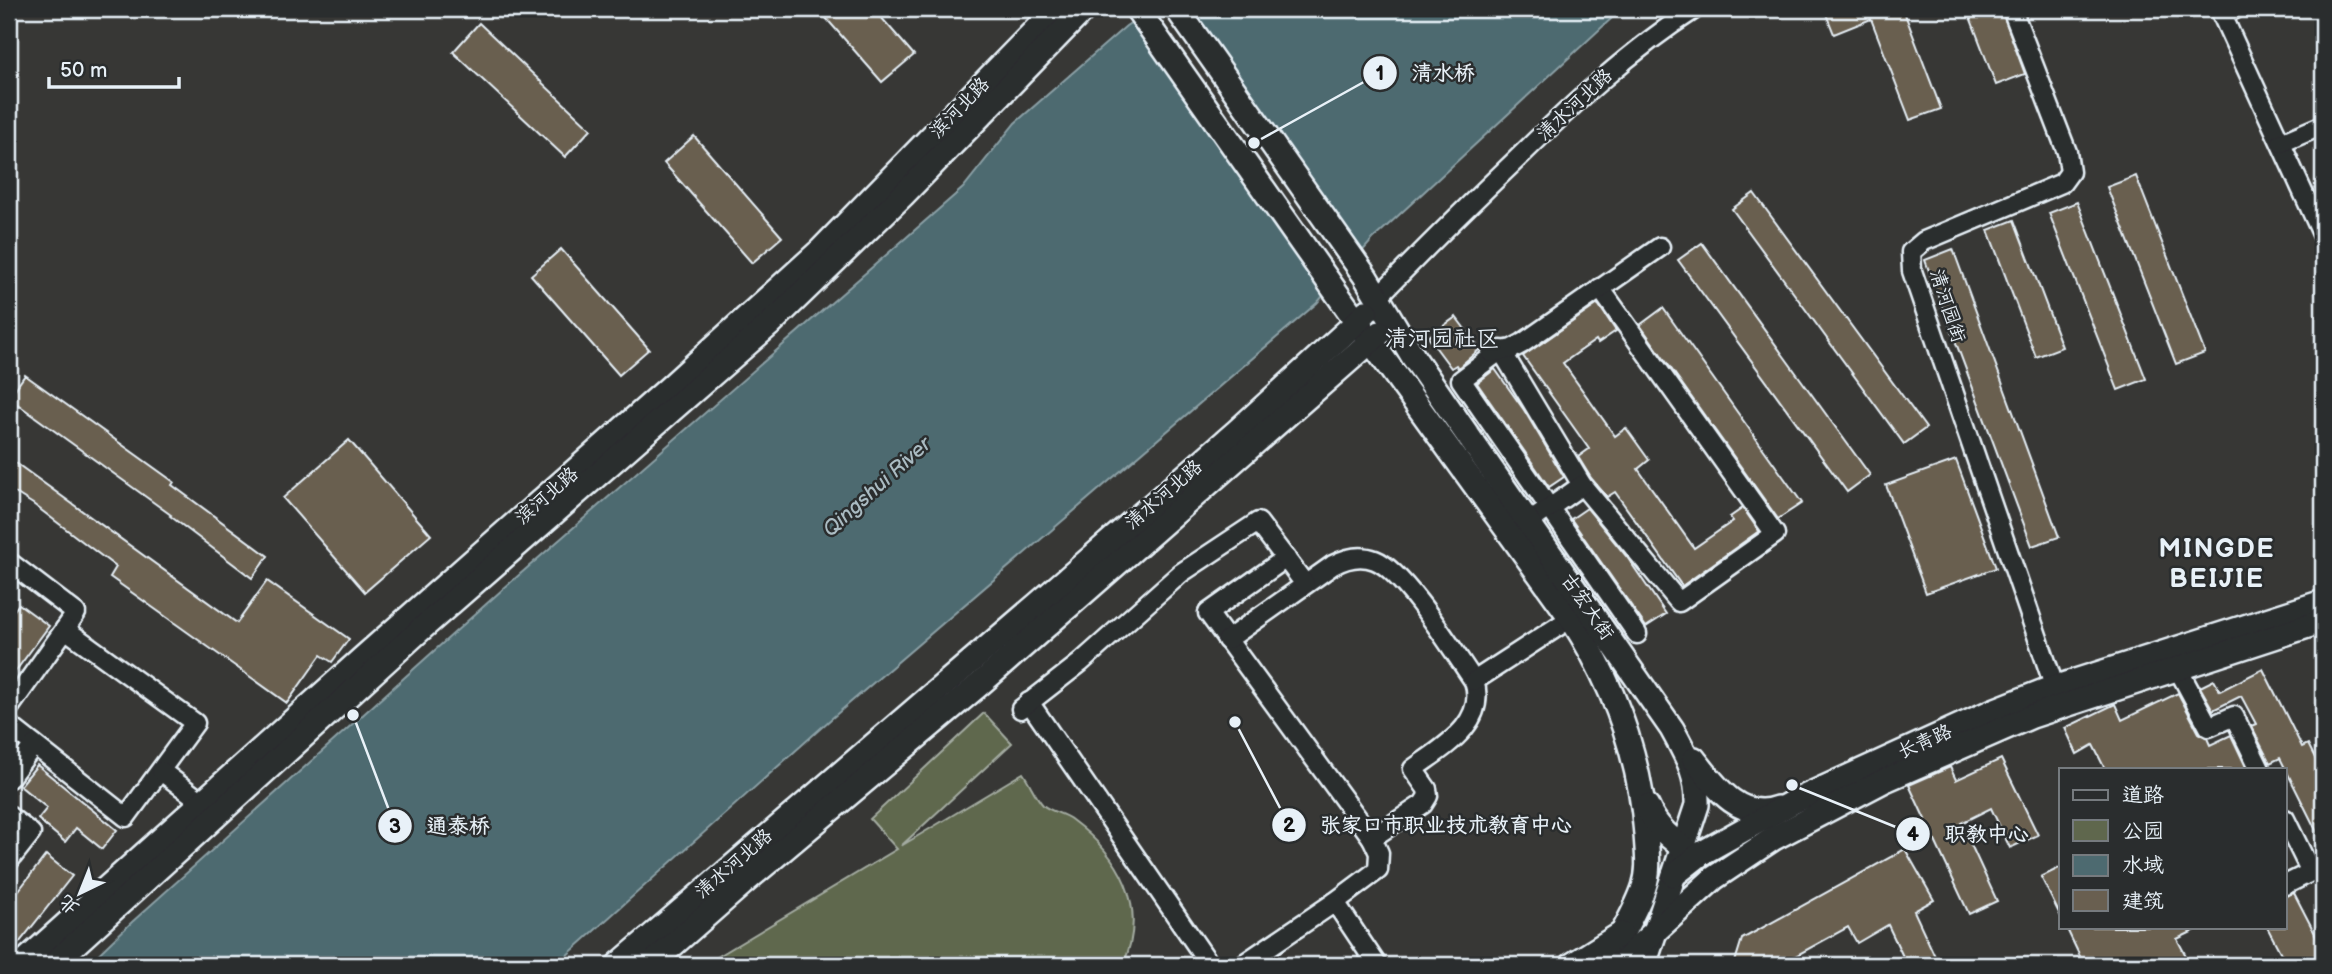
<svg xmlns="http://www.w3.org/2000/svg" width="2332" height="974" viewBox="0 0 2332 974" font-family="'Balsamiq Sans','LXGW WenKai TC',sans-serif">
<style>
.green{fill:#5f674d;stroke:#a4aca2;stroke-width:2}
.water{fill:#4d6a70;stroke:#8ba0a6;stroke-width:2}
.pier{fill:#373735}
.building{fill:#695f50;stroke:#e8f1f8;stroke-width:2}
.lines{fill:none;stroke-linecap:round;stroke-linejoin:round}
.minor-casing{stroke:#e8f1f8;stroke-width:23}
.major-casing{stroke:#e8f1f8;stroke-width:28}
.minor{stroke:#2a2d2e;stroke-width:18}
.major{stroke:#2a2d2e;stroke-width:23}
.labels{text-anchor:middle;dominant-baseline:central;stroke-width:5;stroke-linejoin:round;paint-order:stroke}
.street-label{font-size:19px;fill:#e8f1f8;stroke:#2a2d2e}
.water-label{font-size:21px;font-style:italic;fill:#aabbc2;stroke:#2a2d2e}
.quarter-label{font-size:23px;fill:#e8f1f8;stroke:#2a2d2e}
.district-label{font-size:26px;font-weight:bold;letter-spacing:2px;fill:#e8f1f8;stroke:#2a2d2e}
.leader{fill:none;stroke:#e8f1f8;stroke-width:2.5}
.callout-dot{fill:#e8f1f8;stroke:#2a2d2e;stroke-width:2.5}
.mark-label{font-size:21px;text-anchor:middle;font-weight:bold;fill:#111}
.callout-label{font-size:21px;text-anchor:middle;font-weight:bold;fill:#e8f1f8;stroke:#2a2d2e;stroke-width:5;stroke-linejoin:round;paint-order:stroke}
</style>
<rect width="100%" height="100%" fill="#373735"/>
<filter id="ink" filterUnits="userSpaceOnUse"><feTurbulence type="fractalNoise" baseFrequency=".0143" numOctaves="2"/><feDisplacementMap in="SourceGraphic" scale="14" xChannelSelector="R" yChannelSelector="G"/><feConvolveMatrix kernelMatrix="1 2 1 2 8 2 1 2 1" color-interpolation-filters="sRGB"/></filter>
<g filter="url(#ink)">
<path class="green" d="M984,713L1012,743L901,846L1023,773C1030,783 1035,796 1043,805C1050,812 1064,813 1072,820C1120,856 1149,906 1123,965H704L897,849L870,819Z"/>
<polygon class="water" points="1152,9 1627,9 1613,17 1373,239 1317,303 831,719 556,965 87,965 132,922 503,589 963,188 1015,123 1126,26"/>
<polygon class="pier" points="1147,9 1191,9 1364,254 1329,294"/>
<g class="building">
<polygon points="818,9 874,9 914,55 882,82"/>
<polygon points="1824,9 1903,9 1941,109 1910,120 1871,19 1834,34"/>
<polygon points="1967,9 2001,9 2025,74 1996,85"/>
<polygon points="479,23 591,129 565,157 453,52"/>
<polygon points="694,136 782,237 752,263 664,163"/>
<polygon points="2136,176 2205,353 2176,364 2107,187"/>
<polygon points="1754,193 1926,428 1904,444 1732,209"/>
<polygon points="2077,202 2146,379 2118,390 2049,213"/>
<polygon points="2014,220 2062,347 2036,357 1988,230"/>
<polygon points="1702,243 1870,475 1847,492 1678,260"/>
<polygon points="561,249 649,349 619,375 531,275"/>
<polygon points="1953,249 2059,537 2032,546 1925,260"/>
<polygon points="1598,304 1616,331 1598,343 1596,340 1563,363 1615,436 1626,428 1649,460 1638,469 1694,548 1733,521 1730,517 1743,508 1759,531 1682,586 1615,492 1607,497 1591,478 1578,457 1589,449 1523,356"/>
<polygon points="1663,308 1802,503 1778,519 1640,325"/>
<polygon points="1456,317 1480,349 1458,368 1456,365 1451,368 1428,337"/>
<polygon points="1495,369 1524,410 1564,477 1549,487 1477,383"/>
<polygon points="25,375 174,482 172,485 268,556 252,578 170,516 171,515 9,398"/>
<polygon points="349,440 431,535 365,592 283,498"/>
<polygon points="9,458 237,623 267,581 349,639 332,662 321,655 287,703 110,577 116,567 33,504 9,489"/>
<polygon points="1956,460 1996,568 1926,593 1886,485"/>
<polygon points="1587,508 1627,557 1666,614 1646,627 1571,519"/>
<polygon points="19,604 49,626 9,680 9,617"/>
<polygon points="2263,669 2302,747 2308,744 2323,774 2323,844 2280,758 2270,763 2251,726 2256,724 2241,696 2213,710 2200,687 2214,680 2220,691"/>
<polygon points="2178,693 2199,733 2207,738 2210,745 2231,735 2247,769 2105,769 2093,745 2077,754 2065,728 2115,704 2122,720"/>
<polygon points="2001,759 2038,835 2010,848 1991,808 1961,823 1997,901 1969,914 1909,785 1950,767 1956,780"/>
<polygon points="37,765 117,830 102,849 76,828 65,842 38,819 47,808 20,786"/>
<polygon points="1905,849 1934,900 1914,911 1939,965 1907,965 1888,925 1857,943 1848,927 1779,965 1734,965 1742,939"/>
<polygon points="46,855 72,876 19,943 9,935 9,903"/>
<polygon points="2061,867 2061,917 2041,877"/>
<polygon points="2294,893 2323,949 2323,965 2287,965 2267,927 2285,927 2285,896"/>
<polygon points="2066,927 2202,927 2177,939 2191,965 2084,965"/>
</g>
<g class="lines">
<defs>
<g id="minor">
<polyline points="2012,9 2067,152 2070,172 2062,183 1924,241 1911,252 1912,271 2058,697"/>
<polyline points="2235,9 2222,15 2323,236"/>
<polyline points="2281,143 2323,125"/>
<polyline points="1600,288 1775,534 1679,602 1582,485 1501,350 1461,380 1637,634"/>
<path d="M1377,298C1422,251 1469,205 1516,160C1572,105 1629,51 1695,9"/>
<polyline points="1491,353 1512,349 1523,343 1660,247"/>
<polyline points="1528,523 1582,485"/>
<polyline points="1286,558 1208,613 1372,838"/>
<polyline points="9,562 76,613 65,629"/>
<path d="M1227,640L1333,565C1346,558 1360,554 1375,560C1404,571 1454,652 1474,681C1488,723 1442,748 1413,769L1427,789L1428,796L1423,804L1372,838L1379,853L1378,870L1335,902"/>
<polyline points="2178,669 2209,727 2234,716 2260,769"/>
<polyline points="1474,681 1571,618"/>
<polyline points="1029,702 1210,965"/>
<polyline points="9,708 65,629 195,723 126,817 9,725"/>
<polyline points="1021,709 1080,663 1181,573 1258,522 1305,584"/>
<polyline points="161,771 202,802 210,812"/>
<polyline points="9,778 34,745"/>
<polyline points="9,816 31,833 9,861"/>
<polyline points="2285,819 2311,872"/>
<polyline points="2285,885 2323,866"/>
<polyline points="1242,965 1335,902 1377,965"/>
</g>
<g id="major">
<path d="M1137,9L1357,322L1571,618C1613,683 1640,757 1646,834C1647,852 1650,870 1644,887C1635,915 1617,938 1608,965"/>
<path d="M1177,9L1365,276L1414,358L1672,729C1686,755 1698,774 1697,805L1644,965"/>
<path d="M1694,759C1715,786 1740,822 1777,808"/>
<path d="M1647,806C1657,830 1674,841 1695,856"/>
<polyline points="1674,875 1702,853 1793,802 1993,711 2044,691 2323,602"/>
<polyline points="21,965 364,657 669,388 821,250 1056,9"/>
<polyline points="52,965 420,630 770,324 903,195 1084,9"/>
<polyline points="618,965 1038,604 1235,433 1357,322 1366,312"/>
<polyline points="650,965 742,884 981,683 1380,333"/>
<polyline points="1572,965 1621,934"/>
<polyline points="1621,965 1640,945 1714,878 1774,838 1883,781 2032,716 2323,621"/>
</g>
</defs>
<use href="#minor" class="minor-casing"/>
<use href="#major" class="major-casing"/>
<use href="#minor" class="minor"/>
<use href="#major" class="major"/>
</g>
</g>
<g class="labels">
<g class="street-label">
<text transform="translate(1575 105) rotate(-43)">清水河北路</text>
<text transform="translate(960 108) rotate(-46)">滨河北路</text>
<text transform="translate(1947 306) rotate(72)">清河园街</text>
<text transform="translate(1164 495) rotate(-41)">清水河北路</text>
<text transform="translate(547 496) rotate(-41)">滨河北路</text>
<text transform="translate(1587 607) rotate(55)">古宏大街</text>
<text transform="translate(1925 742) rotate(-24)">长青路</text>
<text transform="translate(734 864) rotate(-41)">清水河北路</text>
</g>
<g class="water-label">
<text transform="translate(877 487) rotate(-42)">Qingshui River</text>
</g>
<g class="quarter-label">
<text x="1442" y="339">清河园社区</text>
</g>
<g class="district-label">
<text x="2217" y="549">MINGDE<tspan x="2217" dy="30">BEIJIE</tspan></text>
</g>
</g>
<path class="leader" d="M1254 143L1380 73M1235 722L1289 825M353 715L395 826M1792 785L1913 834"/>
<g class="callout-dot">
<circle cx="1254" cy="143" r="7"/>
<circle cx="1235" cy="722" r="7"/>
<circle cx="353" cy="715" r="7"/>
<circle cx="1792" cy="785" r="7"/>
<circle cx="1380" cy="73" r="18"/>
<circle cx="1289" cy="825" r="18"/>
<circle cx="395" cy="826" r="18"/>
<circle cx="1913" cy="834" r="18"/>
</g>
<g class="mark-label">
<text x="1380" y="80">1</text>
<text x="1289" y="832">2</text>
<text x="395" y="833">3</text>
<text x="1913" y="841">4</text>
</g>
<g class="callout-label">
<text x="1443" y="80">清水桥</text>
<text x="1446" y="832">张家口市职业技术教育中心</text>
<text x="458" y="833">通泰桥</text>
<text x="1987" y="841">职教中心</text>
</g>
<rect width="2332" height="974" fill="none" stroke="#2a2d2e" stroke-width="35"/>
<rect x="18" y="18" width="2297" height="939" fill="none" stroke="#e8f1f8" stroke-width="2.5" filter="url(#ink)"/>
<rect x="2059" y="768" width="228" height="161" fill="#2a2d2e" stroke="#767b7f" stroke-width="2"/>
<rect x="2073" y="790" width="35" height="10" fill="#2a2d2e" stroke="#767b7f" stroke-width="2"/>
<text x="2122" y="802" font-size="21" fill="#e8f1f8">道路</text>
<rect x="2073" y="820" width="35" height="21" fill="#5f674d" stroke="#767b7f" stroke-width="2"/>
<text x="2122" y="838" font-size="21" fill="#e8f1f8">公园</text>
<rect x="2073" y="855" width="35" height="21" fill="#4d6a70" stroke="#767b7f" stroke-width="2"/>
<text x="2122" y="872" font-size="21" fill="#e8f1f8">水域</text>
<rect x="2073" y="890" width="35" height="21" fill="#695f50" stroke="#767b7f" stroke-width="2"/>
<text x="2122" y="908" font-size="21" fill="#e8f1f8">建筑</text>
<g transform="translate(80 893) rotate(223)" stroke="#2a2d2e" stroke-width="5" paint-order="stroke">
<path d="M0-5L12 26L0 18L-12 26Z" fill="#e8f1f8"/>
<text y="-10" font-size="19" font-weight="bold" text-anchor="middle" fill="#e8f1f8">北</text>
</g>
<path d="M49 77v10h130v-10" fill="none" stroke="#e8f1f8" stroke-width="3.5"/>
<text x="60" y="77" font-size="21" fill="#e8f1f8" stroke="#2a2d2e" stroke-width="5" paint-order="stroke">50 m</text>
</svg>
